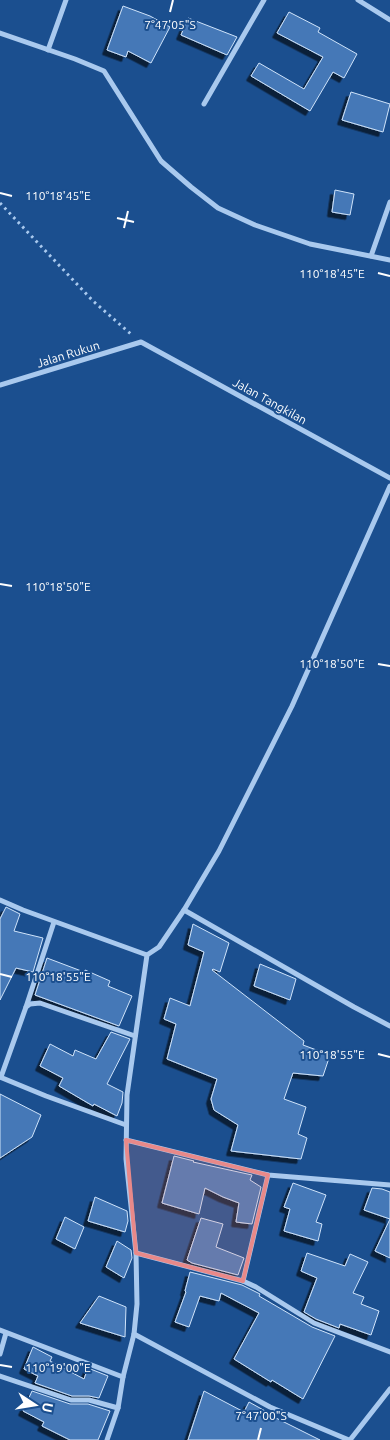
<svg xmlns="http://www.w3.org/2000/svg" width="390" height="1440" viewBox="0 0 390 1440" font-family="Ubuntu,sans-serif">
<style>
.building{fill:#4478b7;stroke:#cfe3fa;filter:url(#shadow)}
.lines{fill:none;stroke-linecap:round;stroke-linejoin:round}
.path{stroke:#a9c9ee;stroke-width:3;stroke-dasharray:2.5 4;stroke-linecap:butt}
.street{stroke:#a9c9ee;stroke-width:5}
.marked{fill:#e88989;fill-opacity:0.2;stroke:#e88989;stroke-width:4;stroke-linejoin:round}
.ticks{fill:none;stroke:#fff;stroke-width:2}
.labels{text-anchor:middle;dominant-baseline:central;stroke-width:4;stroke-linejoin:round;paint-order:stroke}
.street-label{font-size:12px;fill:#fff;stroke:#1b4f8f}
.ticks-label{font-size:12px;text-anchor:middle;fill:#fff;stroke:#1b4f8f;stroke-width:4;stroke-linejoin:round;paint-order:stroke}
</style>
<defs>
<filter id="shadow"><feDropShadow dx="-4.5" dy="4.5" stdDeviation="0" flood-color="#0009"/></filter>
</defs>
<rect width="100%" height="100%" fill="#1b4f8f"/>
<g class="building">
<polygon points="123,6 150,16 170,27 151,63 128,51 126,57 107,50"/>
<polygon points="289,12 320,28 318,32 357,54 344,78 333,72 310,111 251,76 259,63 304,89 323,57 277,33"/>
<polygon points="188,18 237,37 227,55 181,35"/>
<polygon points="351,92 390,104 383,132 342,120"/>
<polygon points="335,190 354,194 350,215 332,212"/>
<polygon points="6,907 20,914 14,931 43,938 33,972 16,968 0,1000 0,919"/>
<polygon points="193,924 229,943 220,972 213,969 212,970 304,1041 303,1045 330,1055 323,1076 293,1073 284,1099 306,1107 298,1134 307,1138 301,1159 231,1151 238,1125 214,1110 211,1099 217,1079 167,1059 176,1024 164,1019 170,998 190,1006 204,952 188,945"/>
<polygon points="47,958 84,972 85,970 110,981 108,986 132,996 119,1026 35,995"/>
<polygon points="260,964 296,979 290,1000 254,986"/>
<polygon points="111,1032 130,1039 107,1084 123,1092 122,1103 117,1116 94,1104 93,1106 59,1086 63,1078 40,1066 50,1044 73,1056 75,1050 96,1059"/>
<polygon points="0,1094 41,1115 32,1137 0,1158"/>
<polygon points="174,1156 194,1161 193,1162 252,1175 250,1180 261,1187 252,1224 236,1222 239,1203 223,1197 205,1188 199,1214 162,1203"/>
<polygon points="293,1183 326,1195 316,1222 322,1224 318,1241 284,1231 290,1209 284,1207"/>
<polygon points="372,1188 382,1189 390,1192 390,1258 375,1251 390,1219 364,1210"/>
<polygon points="95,1197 127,1211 128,1221 125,1232 88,1221"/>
<polygon points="65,1217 84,1227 75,1249 56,1239"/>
<polygon points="201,1218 223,1224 216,1247 244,1258 238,1275 192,1263 187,1260"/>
<polygon points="117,1241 131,1250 132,1258 124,1278 106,1267"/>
<polygon points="307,1253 345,1266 350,1254 368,1262 353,1293 364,1297 361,1304 379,1311 371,1335 340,1324 339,1328 316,1319 304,1312 317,1278 301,1271"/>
<polygon points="190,1272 242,1285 260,1294 259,1296 312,1327 335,1336 303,1399 272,1380 271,1382 234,1359 259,1313 221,1293 219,1301 200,1296 189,1327 175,1322 186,1292 185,1291"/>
<polygon points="99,1296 126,1307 125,1337 80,1323"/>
<polygon points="33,1347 52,1357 50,1361 84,1379 88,1368 108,1376 99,1398 89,1396 72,1396 35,1383 38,1376 24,1369"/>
<polygon points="32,1391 70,1404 88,1404 110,1411 98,1440 70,1440 42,1426 44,1422 23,1411"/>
<polygon points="204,1391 244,1412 249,1402 267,1412 266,1413 320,1440 188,1440"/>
</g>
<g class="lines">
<polyline class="path" points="0,203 93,301 132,335"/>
<g class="street">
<polyline points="358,0 390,20"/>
<polyline points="0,33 75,59 104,71 161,161 191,187 218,208 255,225 310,244 390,260"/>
<polyline points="48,50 66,0"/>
<polyline points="204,104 264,0"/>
<polyline points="371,256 390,202"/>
<polyline points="0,385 141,342 390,478"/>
<polyline points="0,900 23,910 147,955"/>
<polyline points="184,910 354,1007 390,1026"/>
<polyline points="26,1007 54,922"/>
<polyline points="0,1077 46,1096 126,1125"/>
<polyline points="1,1077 26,1007 30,1004 40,1003 135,1036"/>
<polyline points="126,1140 268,1175 390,1185"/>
<polyline points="268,1175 243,1281 256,1287 314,1323 390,1352"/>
<polyline points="136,1253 243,1281"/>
<polyline points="0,1330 123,1377"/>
<polyline points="134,1334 270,1407 349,1440"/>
<polyline points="0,1354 6,1333"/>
<polyline points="0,1376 71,1400 89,1400 118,1408"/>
<polyline points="107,1440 118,1408 123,1377 134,1334 137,1304 136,1253 126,1159 127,1095 147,955 159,947 184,910 219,851 292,706 390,486"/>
<polyline points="350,1440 390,1389"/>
</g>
</g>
<path class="marked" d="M126,1140L268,1175L243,1281L136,1253Z"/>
<path class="ticks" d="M170,12L173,0M0,193L12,196M117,218L134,222M124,228L128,211M378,273L390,276M0,584L12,586M378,664L390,666M0,974L12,977M378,1054L390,1057M0,1365L12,1367M258,1440L261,1428"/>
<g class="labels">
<g class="street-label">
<text transform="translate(68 354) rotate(-17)">Jalan Rukun</text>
<text transform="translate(270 401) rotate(29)">Jalan Tangkilan</text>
</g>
</g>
<g class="ticks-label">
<text x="170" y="29">7°47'05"S</text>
<text x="58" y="200">110°18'45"E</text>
<text x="332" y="278">110°18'45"E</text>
<text x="58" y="591">110°18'50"E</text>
<text x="332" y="668">110°18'50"E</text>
<text x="58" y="981">110°18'55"E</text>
<text x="332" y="1059">110°18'55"E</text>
<text x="58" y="1372">110°19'00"E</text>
<text x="261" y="1420">7°47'00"S</text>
</g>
<g transform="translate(35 1405) rotate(102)" stroke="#1b4f8f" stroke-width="4" paint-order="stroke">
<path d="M0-4L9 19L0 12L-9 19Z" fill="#ffffff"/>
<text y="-8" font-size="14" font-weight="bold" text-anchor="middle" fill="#ffffff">U</text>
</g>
</svg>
